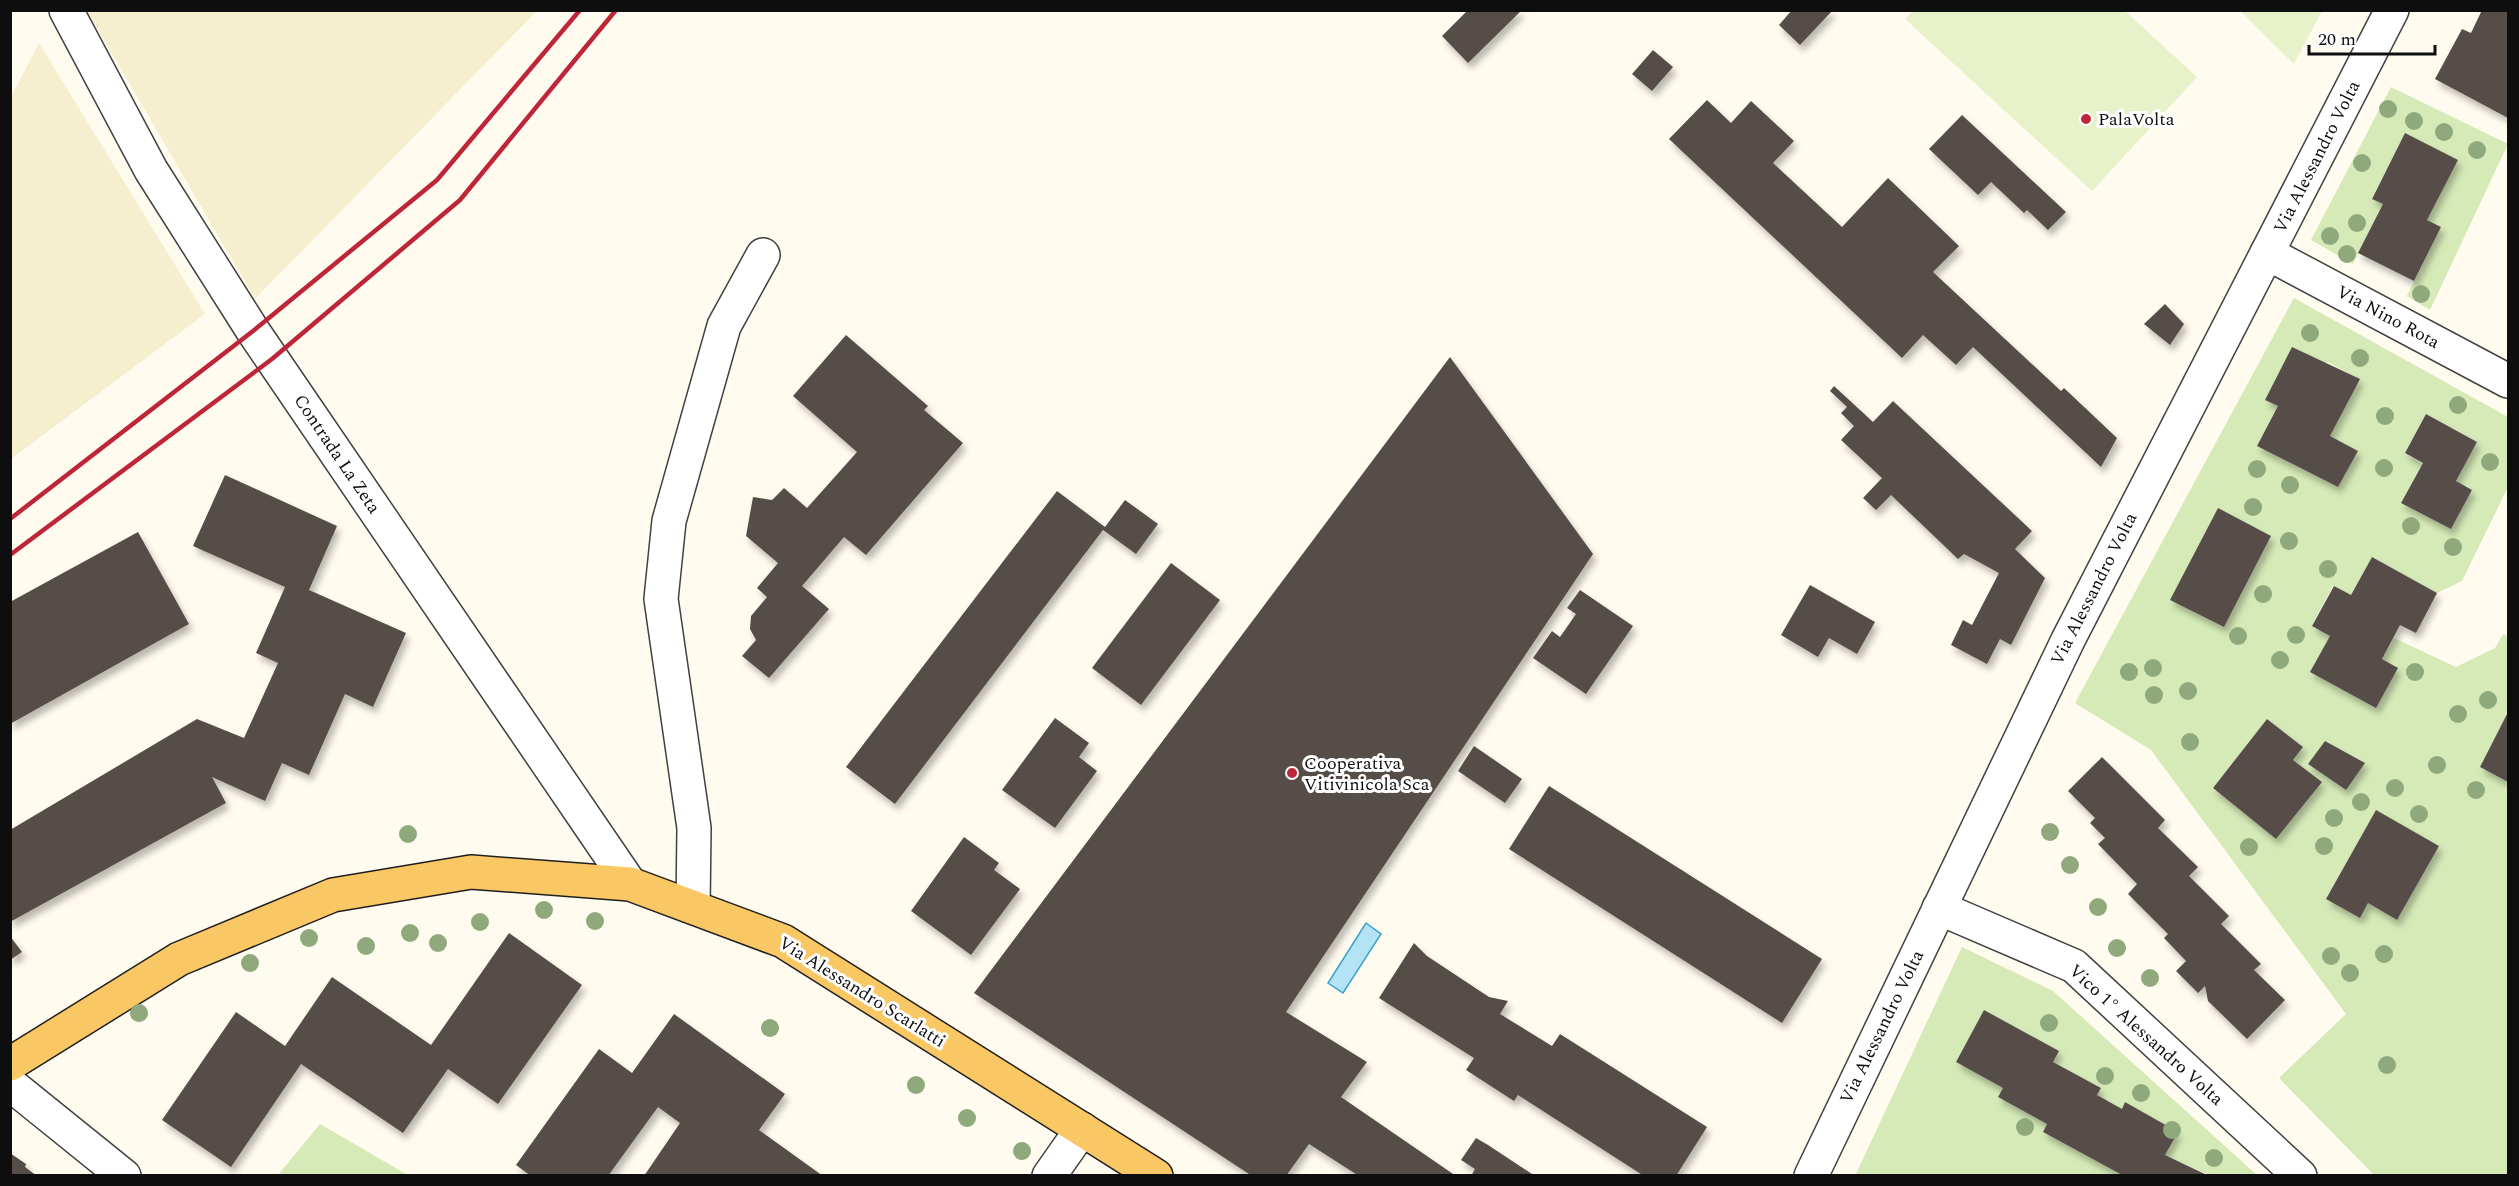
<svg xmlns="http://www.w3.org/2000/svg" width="2519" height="1186" viewBox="0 0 2519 1186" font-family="Spectral,serif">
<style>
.farmland{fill:#f5efcf}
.green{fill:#d6eab8;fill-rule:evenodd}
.pitch{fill:#e7f1ca}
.water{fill:#b4e3f6;stroke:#3a9fce;stroke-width:1.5}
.building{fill:#574e4a;filter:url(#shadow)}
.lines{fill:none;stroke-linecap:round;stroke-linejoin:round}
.minor-casing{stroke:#414141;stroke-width:36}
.major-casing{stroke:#1f1f1f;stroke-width:36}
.minor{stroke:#fff;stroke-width:33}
.major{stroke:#f9c865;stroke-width:33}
.rail{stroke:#bf2539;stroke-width:4.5}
.tree{fill:#8fa97c}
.poi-dot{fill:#bf2539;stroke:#fff;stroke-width:2}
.labels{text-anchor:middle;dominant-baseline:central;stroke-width:6;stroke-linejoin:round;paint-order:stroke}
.poi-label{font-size:18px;fill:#0e0e0e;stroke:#fff;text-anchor:start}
.street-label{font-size:18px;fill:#0e0e0e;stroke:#fff}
</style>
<defs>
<filter id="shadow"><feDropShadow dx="3.5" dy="6" stdDeviation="3" flood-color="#0004"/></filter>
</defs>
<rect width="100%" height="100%" fill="#fffbef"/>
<g class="farmland">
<polygon points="87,11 537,11 255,299"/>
<polygon points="39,43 205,314 11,459 11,97"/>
</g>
<g class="green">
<polygon points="2391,87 2508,144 2430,310 2407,296 2441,227 2427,220 2457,161 2405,134 2372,198 2383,204 2353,264 2311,240"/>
<path d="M2294,298L2508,417V487L2462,581L2437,593L2372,557L2351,595L2333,586L2312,625L2398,668L2382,659L2394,638L2456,667L2495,648L2503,634L2508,636V712L2480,767L2508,782V1175H2374L2279,1078L2346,1014L2151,750L2075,703ZM2328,362L2359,379L2330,436L2358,451L2338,487L2258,446L2278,406L2266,400ZM2426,414L2477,442L2456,481L2472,490L2451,529L2401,503L2422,464L2405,453ZM2218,509L2271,536L2224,627L2171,600ZM2267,719L2303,747L2293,760L2321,782L2276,839L2213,788ZM2325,741L2364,762L2346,790L2308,764ZM2376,811L2439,846L2397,920L2368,903L2360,918Z"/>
<polygon points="1962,947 2053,991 2257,1175 2209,1175 2165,1155 2178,1132 2125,1102 2122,1109 2097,1095 2101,1088 2053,1062 1984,1011 1956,1062 2003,1088 1998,1097 2047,1124 2043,1132 2124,1175 1855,1176"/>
<polygon points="320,1124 406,1174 278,1175"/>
</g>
<g class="pitch">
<polygon points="1913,10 2125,11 2197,77 2092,191 1905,19"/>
<polygon points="2240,11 2322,11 2294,64"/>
</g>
<polygon class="water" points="1366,923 1381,934 1343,993 1328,983"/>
<g class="building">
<polygon points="1468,10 1522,10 1468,63 1442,36"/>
<polygon points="1792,10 1833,10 1800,45 1779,25"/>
<polygon points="2482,10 2508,10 2508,118 2435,79 2462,29 2471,33"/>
<polygon points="1653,50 1673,67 1652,91 1632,74"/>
<polygon points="1707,100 1731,123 1751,101 1794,141 1773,163 1842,227 1888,178 1959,246 1933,272 2061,391 2064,388 2117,438 2101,467 1973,347 1956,365 1923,335 1902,358 1669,139"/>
<polygon points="1962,115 2066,212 2048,230 2027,210 2024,213 1991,182 1978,195 1929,149"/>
<polygon points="2405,133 2458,160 2427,220 2441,227 2414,281 2358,253 2383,204 2372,199"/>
<polygon points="2165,304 2184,324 2170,345 2144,324"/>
<polygon points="846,335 928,406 924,410 963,443 866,555 844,537 802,586 829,609 769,678 742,656 756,640 750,629 751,616 767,597 757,588 778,563 746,536 753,497 772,500 784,488 807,508 857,452 793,396"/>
<polygon points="2292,347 2360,379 2330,436 2358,451 2338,487 2257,446 2278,406 2265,400"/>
<polygon points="1450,357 1593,554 1286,1012 1367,1062 1341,1097 1456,1176 1359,1176 1309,1144 1286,1176 1252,1176 974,993"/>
<polygon points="1834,386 1873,422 1893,401 2032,531 2015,549 2045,578 2011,645 2000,639 1987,664 1951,645 1963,620 1972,625 1999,573 1964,554 1958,559 1891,495 1876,510 1863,498 1882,478 1841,440 1854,426 1841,413 1847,407 1830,391"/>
<polygon points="2426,414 2477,442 2456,481 2472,490 2451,529 2401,503 2423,463 2405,453"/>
<polygon points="225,475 337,526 309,590 406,633 373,707 345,694 309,775 282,763 265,801 212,777 226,803 10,922 10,830 197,719 244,738 278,663 256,653 285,587 193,546"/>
<polygon points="1057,491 1105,527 1125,500 1158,524 1136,554 1103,530 895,804 846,767"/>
<polygon points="2218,508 2271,536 2224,627 2170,600"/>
<polygon points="138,532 189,624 10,724 10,602"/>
<polygon points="2372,557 2437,593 2416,633 2400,625 2382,659 2398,668 2376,708 2310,672 2330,636 2312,626 2334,586 2351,595"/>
<polygon points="1171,563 1220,600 1141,705 1092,668"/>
<polygon points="1810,585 1875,622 1857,654 1829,638 1818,657 1781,635"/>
<polygon points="1580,590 1633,626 1586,694 1533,658 1552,631 1560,637 1576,614 1567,608"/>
<polygon points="2508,712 2508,782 2480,767"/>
<polygon points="1055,718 1089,743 1079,757 1097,771 1055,828 1002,790"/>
<polygon points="2267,719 2303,747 2293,760 2322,782 2276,839 2213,788"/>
<polygon points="2325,741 2365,763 2346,790 2308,764"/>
<polygon points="1474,746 1522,779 1505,803 1458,771"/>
<polygon points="2102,757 2165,820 2158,828 2198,867 2189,876 2229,916 2221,924 2261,964 2254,970 2285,1000 2247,1039 2208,1001 2205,986 2198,993 2176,971 2186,961 2164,938 2168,934 2128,894 2137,884 2098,844 2105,838 2090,823 2095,818 2068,791"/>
<polygon points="1549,786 1822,959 1782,1023 1509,849"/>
<polygon points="2376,810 2439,846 2397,920 2368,903 2360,918 2326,899"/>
<polygon points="964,837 999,863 994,870 1020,889 971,955 911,911"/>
<polygon points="509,933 582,985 498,1104 448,1069 403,1133 301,1064 231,1167 162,1120 236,1012 285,1046 332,977 431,1045"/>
<polygon points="10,936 22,952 10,960"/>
<polygon points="1414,943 1427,956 1489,997 1508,1001 1500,1014 1552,1046 1560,1034 1707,1127 1676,1176 1644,1176 1518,1095 1514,1101 1466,1070 1474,1058 1379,998"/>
<polygon points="1984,1010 2059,1051 2053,1062 2101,1088 2097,1095 2122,1109 2125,1102 2178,1132 2165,1155 2209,1176 2124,1176 2043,1132 2047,1124 1998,1097 2003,1088 1956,1062"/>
<polygon points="674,1014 785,1094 759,1130 823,1176 644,1176 680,1123 658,1107 608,1176 531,1176 516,1165 599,1049 632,1073"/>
<polygon points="1476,1138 1488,1145 1535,1176 1471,1176 1475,1169 1461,1160"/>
<polygon points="10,1153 26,1164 25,1167 37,1176 10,1176"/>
</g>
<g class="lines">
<defs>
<g id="minor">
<polyline points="66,10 151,170 253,331 630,884"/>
<polyline points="2267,253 2508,381"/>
<polyline points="693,907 694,828 661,599 669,521 724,326 763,255"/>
<polyline points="1939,908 2074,966 2300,1176"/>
<polyline points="10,1084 124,1176"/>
<polyline points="1049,1176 1082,1129"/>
<polyline points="1811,1176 2068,640 2392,10"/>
</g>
<polyline id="major" points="10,1064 179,959 333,895 471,872 630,884 783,941 1156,1176"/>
</defs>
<use href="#minor" class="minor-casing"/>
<use href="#major" class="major-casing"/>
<use href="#minor" class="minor"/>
<use href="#major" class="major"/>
<g class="rail">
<polyline points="10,519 253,331 437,180 580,10"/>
<polyline points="10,555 272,359 460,200 616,10"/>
</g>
</g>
<g class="tree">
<circle cx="2388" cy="109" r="9"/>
<circle cx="2414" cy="121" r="9"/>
<circle cx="2444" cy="132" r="9"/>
<circle cx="2477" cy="150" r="9"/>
<circle cx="2362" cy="163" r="9"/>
<circle cx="2357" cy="223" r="9"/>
<circle cx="2330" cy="236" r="9"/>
<circle cx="2347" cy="254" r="9"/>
<circle cx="2421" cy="294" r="9"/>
<circle cx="2310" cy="333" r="9"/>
<circle cx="2360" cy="358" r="9"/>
<circle cx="2458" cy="405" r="9"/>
<circle cx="2385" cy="416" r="9"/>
<circle cx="2490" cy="462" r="9"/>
<circle cx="2384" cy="468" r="9"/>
<circle cx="2257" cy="469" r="9"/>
<circle cx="2290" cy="485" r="9"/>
<circle cx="2253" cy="507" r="9"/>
<circle cx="2411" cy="526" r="9"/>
<circle cx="2289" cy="541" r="9"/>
<circle cx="2453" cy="547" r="9"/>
<circle cx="2328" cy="569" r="9"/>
<circle cx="2263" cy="594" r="9"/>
<circle cx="2296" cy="635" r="9"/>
<circle cx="2238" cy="636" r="9"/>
<circle cx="2280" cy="660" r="9"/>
<circle cx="2153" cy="668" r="9"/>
<circle cx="2129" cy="672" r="9"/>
<circle cx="2415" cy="672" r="9"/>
<circle cx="2188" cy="691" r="9"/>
<circle cx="2154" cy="695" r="9"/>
<circle cx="2488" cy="700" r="9"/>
<circle cx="2458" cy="714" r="9"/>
<circle cx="2190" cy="742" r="9"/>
<circle cx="2437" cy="765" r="9"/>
<circle cx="2395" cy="788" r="9"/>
<circle cx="2476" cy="790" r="9"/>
<circle cx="2361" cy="802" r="9"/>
<circle cx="2419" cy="814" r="9"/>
<circle cx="2334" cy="818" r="9"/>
<circle cx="2050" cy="832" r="9"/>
<circle cx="408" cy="834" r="9"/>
<circle cx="2324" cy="846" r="9"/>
<circle cx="2249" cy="847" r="9"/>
<circle cx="2070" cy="865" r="9"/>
<circle cx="2098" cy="907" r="9"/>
<circle cx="544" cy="910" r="9"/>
<circle cx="595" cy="921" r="9"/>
<circle cx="480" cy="922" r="9"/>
<circle cx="410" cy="933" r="9"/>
<circle cx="309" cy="938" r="9"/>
<circle cx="438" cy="943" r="9"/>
<circle cx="366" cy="946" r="9"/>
<circle cx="2117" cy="948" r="9"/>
<circle cx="2384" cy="954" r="9"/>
<circle cx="2331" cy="956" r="9"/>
<circle cx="250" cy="963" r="9"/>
<circle cx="2350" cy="973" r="9"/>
<circle cx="2150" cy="978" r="9"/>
<circle cx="139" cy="1013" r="9"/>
<circle cx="2049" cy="1023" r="9"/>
<circle cx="770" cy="1028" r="9"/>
<circle cx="2387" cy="1065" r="9"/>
<circle cx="2105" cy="1076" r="9"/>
<circle cx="916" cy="1085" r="9"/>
<circle cx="2141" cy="1093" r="9"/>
<circle cx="967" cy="1118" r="9"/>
<circle cx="2025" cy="1127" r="9"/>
<circle cx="2172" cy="1130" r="9"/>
<circle cx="1022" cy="1151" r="9"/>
<circle cx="2214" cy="1158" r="9"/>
</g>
<g class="poi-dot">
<circle cx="2086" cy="119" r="6"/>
<circle cx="1292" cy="773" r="6"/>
</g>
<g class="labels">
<g class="poi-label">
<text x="2098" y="119">PalaVolta</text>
<text x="1304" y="763">Cooperativa<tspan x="1304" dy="21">Vitivinicola Sca</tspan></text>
</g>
<g class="street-label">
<text transform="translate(2317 157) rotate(-63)">Via Alessandro Volta</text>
<text transform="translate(2388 317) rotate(28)">Via Nino Rota</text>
<text transform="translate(337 454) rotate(56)">Contrada La Zeta</text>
<text transform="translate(2094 589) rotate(-63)">Via Alessandro Volta</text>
<text transform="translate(862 992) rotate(32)">Via Alessandro Scarlatti</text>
<text transform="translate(1882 1027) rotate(-64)">Via Alessandro Volta</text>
<text transform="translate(2146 1035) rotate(42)">Vico 1° Alessandro Volta</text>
</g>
</g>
<rect width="2519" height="1186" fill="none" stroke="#0e0e0e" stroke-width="24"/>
<path d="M2309 45v9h126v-9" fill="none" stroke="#0e0e0e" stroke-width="3"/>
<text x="2318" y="45" font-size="18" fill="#0e0e0e" stroke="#ffffff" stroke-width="4.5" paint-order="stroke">20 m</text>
</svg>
